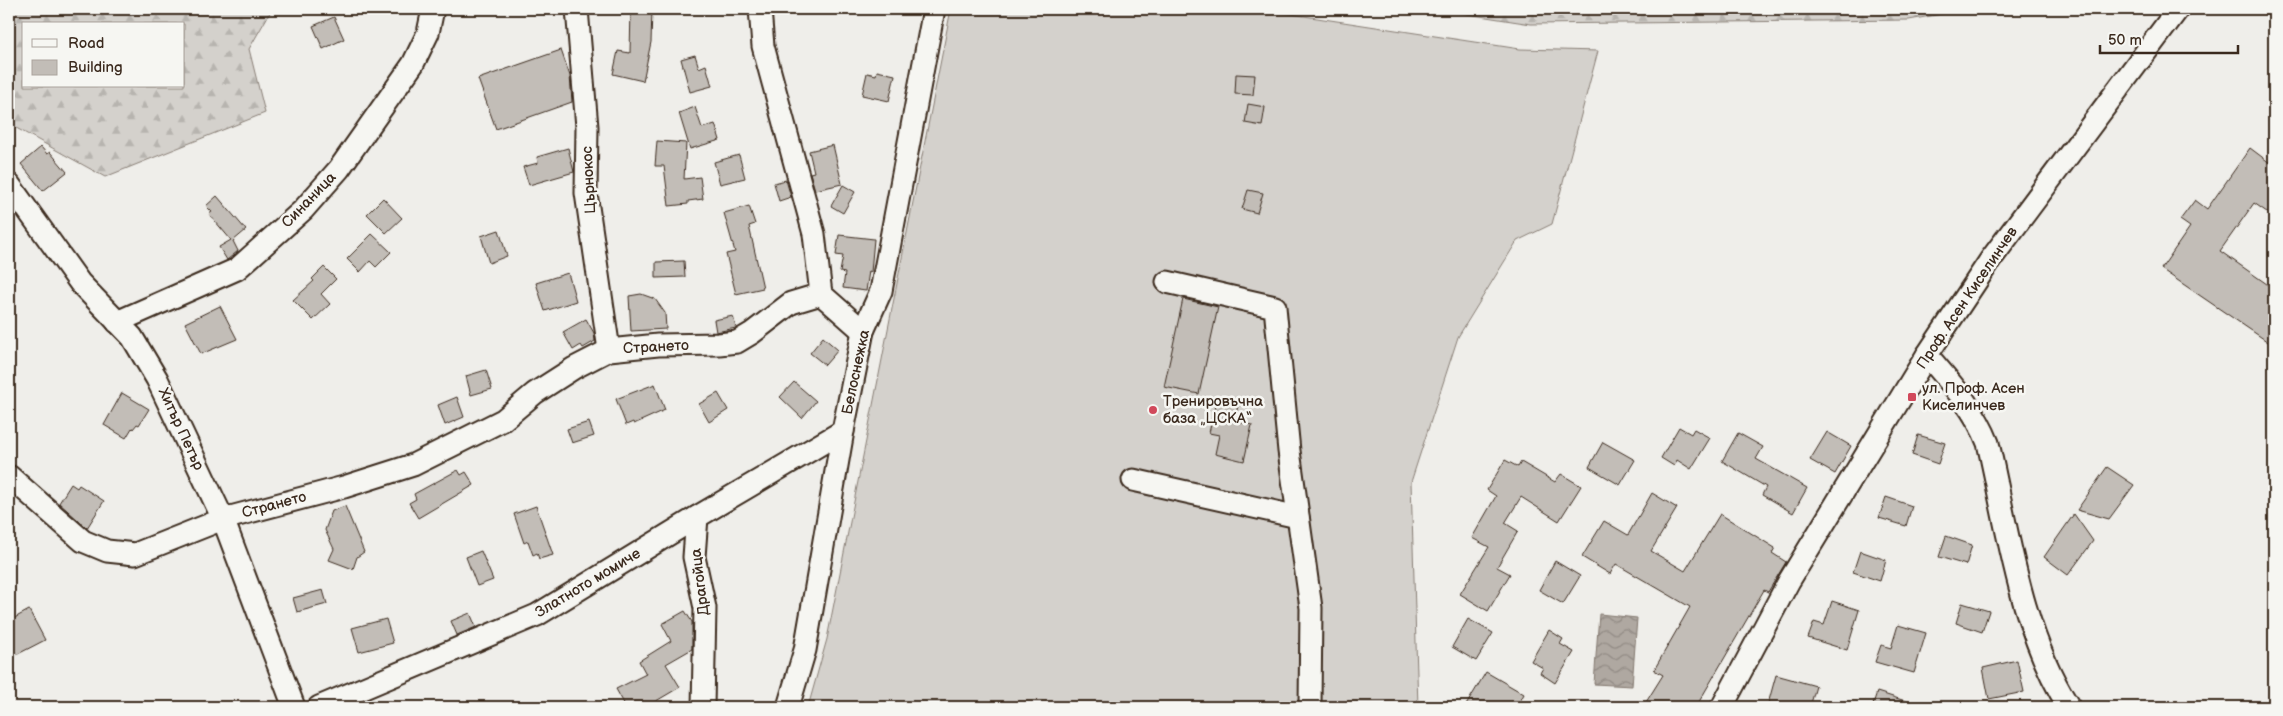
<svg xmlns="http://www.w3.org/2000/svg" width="2283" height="716" viewBox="0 0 2283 716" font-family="'Balsamiq Sans',sans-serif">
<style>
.grass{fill:#d4d1cc;stroke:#887e75}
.forest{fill:url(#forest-firs);stroke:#887e75;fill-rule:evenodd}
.water{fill:url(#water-waves);stroke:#81766d}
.building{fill:#c2bdb7;stroke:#3b2a1e}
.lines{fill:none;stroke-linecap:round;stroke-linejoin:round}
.minor-casing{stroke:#3b2a1e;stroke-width:25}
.minor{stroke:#f6f6f2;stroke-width:21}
.poi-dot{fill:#d1495b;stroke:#f6f6f2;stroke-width:2}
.labels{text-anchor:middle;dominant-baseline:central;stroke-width:5;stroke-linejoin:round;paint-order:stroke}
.street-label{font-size:15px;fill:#3b2a1e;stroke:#f6f6f2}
.poi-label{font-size:15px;fill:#3b2a1e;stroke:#f6f6f2;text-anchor:start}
</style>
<defs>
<pattern id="forest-firs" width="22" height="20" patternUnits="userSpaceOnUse" patternTransform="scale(1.25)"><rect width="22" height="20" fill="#d4d1cc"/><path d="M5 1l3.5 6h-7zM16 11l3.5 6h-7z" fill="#b7b4af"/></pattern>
<pattern id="water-waves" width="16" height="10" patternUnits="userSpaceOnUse" patternTransform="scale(1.25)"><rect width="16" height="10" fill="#afa8a1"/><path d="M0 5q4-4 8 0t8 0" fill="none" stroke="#908983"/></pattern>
</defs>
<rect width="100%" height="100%" fill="#efeeea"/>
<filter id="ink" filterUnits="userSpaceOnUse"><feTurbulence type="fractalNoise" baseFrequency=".02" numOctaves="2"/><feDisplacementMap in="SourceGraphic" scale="10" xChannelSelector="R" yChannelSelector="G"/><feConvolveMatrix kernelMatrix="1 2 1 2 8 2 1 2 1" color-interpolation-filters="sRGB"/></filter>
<g filter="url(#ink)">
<polygon class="grass" points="951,9 1258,9 1520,49 1598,51 1552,224 1517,241 1458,337 1411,482 1418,707 808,707 827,639"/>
<g class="forest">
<path d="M9,9H272L249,49L265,113L105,177L9,124ZM24,24H184V86H24Z"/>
<polygon points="1435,9 1969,9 1909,20 1531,24"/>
</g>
<polygon class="water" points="1599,614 1637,618 1632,686 1594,684"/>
<g class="building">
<polygon points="631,9 652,10 651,42 643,81 613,74 618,51 630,53"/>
<polygon points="334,17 344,39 323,49 313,26"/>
<polygon points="561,50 570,76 572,102 496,129 478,79"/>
<polygon points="695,55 699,68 706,65 712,86 690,92 681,59"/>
<polygon points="877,71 895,75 889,101 862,95 867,73 876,75"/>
<polygon points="1236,74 1255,75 1253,95 1235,94"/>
<polygon points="1248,104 1265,107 1262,126 1245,123"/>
<polygon points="695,107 702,128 715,124 720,140 690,149 679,113"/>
<polygon points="657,141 686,143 684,179 700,177 703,199 688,201 688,204 669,206 664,166 655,166"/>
<polygon points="833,145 842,184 815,190 810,173 814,172 809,151"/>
<polygon points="41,147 47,154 50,152 67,172 43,191 21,164"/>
<polygon points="568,148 574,172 529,185 523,167 538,163 537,157"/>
<polygon points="2250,148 2274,166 2274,217 2254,203 2220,251 2274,289 2274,346 2161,269 2190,227 2180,220 2195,200 2207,209"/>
<polygon points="739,155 745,178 720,184 714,162"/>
<polygon points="786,180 791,197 779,201 774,183"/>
<polygon points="843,185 855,192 843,213 831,206"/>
<polygon points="1248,190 1263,193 1257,213 1242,209"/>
<polygon points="217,196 246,230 233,241 238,251 227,260 219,247 231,240 209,214 212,212 206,206"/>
<polygon points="383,198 402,218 386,233 367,214"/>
<polygon points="749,206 755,224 749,226 763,288 736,294 726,254 735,252 724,213"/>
<polygon points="499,230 507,256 489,263 481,236"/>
<polygon points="372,234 391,252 376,267 370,261 360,272 347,259"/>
<polygon points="839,235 874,239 871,272 869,271 866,291 843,288 845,273 840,272 843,256 836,255"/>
<polygon points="684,261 685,277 656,278 656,262"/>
<polygon points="324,267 336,279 321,294 330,304 313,320 293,300 314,281 312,279"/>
<polygon points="568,273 576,301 545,311 536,283"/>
<polygon points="641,294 655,299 665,313 666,329 631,331 629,296"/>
<polygon points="1183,299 1218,307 1199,394 1164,387"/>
<polygon points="220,306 237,339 201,354 185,323"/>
<polygon points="733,316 736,328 716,332 714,320"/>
<polygon points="586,319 594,333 595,341 583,348 581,345 573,350 563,332"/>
<polygon points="823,337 838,350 825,365 810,353"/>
<polygon points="486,370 492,389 471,395 466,376"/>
<polygon points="794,382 816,401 802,418 780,397"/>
<polygon points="655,384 665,410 634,424 633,422 626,425 616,399"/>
<polygon points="122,393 149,409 139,425 137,424 133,429 132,428 126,438 104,425"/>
<polygon points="718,393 728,410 709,422 699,404"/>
<polygon points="1217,396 1239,402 1234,421 1252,425 1244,461 1215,454 1219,435 1209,433"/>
<polygon points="457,397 464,417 445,425 438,405"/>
<polygon points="589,422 594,436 572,443 567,429"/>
<polygon points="1679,427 1691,434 1694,429 1710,438 1691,469 1677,460 1674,466 1661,458"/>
<polygon points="1827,432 1851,446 1835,474 1810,460"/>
<polygon points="1738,433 1763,447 1756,459 1807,488 1793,513 1762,495 1766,487 1722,461"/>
<polygon points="1918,435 1945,443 1938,464 1912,455"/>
<polygon points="1603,442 1635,460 1620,485 1589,467"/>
<polygon points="1505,460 1518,467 1521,462 1555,482 1561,474 1581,486 1559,521 1521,497 1505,523 1518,531 1497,567 1510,574 1488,611 1460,594 1489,547 1472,538 1496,496 1487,490"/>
<polygon points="2107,467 2134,485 2109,519 2077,510"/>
<polygon points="458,470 461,475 466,472 474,485 418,518 409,503 416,499 414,494"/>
<polygon points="71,484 77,488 79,485 104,501 87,528 59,503"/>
<polygon points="1652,493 1677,508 1651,551 1685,571 1720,514 1775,548 1772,553 1786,562 1768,592 1764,590 1696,707 1643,707 1663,675 1654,670 1690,607 1616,564 1610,574 1582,557 1604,521 1628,535"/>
<polygon points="1886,497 1912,506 1906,526 1879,518"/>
<polygon points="345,506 364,552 357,557 353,569 329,560 334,549 325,530 332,511"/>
<polygon points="536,506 553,555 539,559 537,553 533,555 528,541 524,543 514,514"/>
<polygon points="2074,514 2093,541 2068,575 2044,557"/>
<polygon points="1946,536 1972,545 1966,565 1939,557"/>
<polygon points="481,551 493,580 477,586 466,557"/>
<polygon points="1860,551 1886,560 1880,581 1853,572"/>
<polygon points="1555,561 1580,576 1563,604 1539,590"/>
<polygon points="323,590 327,604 297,612 293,598"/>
<polygon points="1832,601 1859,610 1847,650 1808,638 1814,622 1824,625"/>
<polygon points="1962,603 1989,611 1982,632 1956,623"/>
<polygon points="29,610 45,640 16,655 9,641 9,621"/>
<polygon points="685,611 692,622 692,649 666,664 680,687 646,707 626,707 616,689 646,674 639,661 671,641 662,624"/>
<polygon points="470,613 476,627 457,635 451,621"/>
<polygon points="386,619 393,643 359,652 352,628"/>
<polygon points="1468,619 1493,633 1476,661 1452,647"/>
<polygon points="1898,625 1926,633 1914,673 1875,662 1881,645 1891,648"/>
<polygon points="1549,630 1563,639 1560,644 1574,652 1555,683 1540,673 1543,668 1531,661"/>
<polygon points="2017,660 2024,692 1989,699 1983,668"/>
<polygon points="1486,672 1524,694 1517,707 1465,707"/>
<polygon points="1776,675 1816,686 1810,707 1779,707 1768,704"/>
<polygon points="1877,692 1915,704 1915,707 1872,707"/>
</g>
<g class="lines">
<defs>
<g id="minor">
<polyline points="577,9 587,127 586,193 609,350"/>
<polyline points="760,9 763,46 814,234 821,294"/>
<polyline points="9,184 80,283 132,337 157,379 223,519 294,707"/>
<polyline points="1167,282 1275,307 1289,451 1311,608 1310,707"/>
<polyline points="821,294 863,331"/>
<polyline points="117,322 237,269 303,210 339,169 413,64 428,33 433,9"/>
<path d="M1927,355C1950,382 1975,409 1988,443C2008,530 2020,630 2069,707"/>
<polyline points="9,476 83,541 107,551 135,554 223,519 344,487 413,465 503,420 535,393 574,368 609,350 658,345 719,344 737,342 752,333 791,303 821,294"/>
<polyline points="1133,480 1298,517"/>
<polyline points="697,517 694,557 705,608 703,707"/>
<polyline points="319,707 537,615 697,517 843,431"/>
<polyline points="788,707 805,650 843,431 863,331 881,291 934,9"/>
<polyline points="1722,707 1789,581 1927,355 1991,259 2178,9"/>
</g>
</defs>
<use href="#minor" class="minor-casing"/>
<use href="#minor" class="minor"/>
</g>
</g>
<g class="poi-dot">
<rect x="1907" y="392" width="10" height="10" rx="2.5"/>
<circle cx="1153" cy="410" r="5"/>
</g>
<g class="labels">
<g class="street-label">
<text transform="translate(589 180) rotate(-93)">Църнокос</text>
<text transform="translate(309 200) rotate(-46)">Синаница</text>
<text transform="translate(1967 298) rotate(-56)">Проф. Асен Киселинчев</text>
<text transform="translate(656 347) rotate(-3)">Странето</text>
<text transform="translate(856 372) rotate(-78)">Белоснежка</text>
<text transform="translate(181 429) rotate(65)">Хитър Петър</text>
<text transform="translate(274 505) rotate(-15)">Странето</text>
<text transform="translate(700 582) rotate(-97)">Драгойца</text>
<text transform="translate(588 583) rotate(-31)">Златното момиче</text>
</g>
<g class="poi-label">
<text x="1922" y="388">ул. Проф. Асен<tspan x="1922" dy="17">Киселинчев</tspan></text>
<text x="1163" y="401">Тренировъчна<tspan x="1163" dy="17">база „ЦСКА“</tspan></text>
</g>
</g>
<rect width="2283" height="716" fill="none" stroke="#f6f6f2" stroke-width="30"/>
<rect x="15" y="15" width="2253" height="686" fill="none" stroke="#3b2a1e" stroke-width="2" filter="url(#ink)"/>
<rect x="22" y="22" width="162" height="65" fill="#f6f6f2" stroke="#aba49d"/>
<rect x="32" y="39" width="25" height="8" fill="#f6f6f2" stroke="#aba49d"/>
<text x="68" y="48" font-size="15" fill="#3b2a1e">Road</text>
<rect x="32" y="60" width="25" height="15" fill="#c2bdb7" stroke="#aba49d"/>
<text x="68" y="72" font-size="15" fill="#3b2a1e">Building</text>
<path d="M2100 45v8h138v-8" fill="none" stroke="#3b2a1e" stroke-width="2.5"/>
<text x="2108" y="45" font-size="15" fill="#3b2a1e" stroke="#f6f6f2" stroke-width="4" paint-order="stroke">50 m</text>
</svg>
